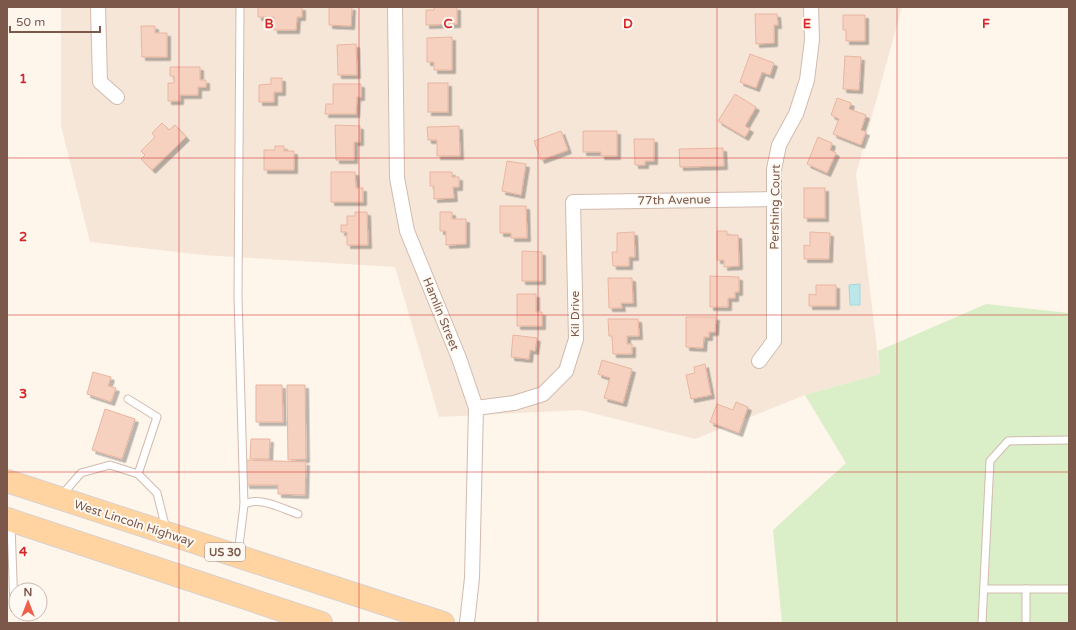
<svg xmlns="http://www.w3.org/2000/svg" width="1076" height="630" viewBox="0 0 1076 630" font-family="'Varela Round',sans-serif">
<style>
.residential{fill:#f6e6d8}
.green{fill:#daeec7}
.water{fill:#bce7ea;stroke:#a2d8dd}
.building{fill:#f6d1c0;stroke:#eab59f;filter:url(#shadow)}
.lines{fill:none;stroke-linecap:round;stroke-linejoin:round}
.lane-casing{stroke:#d2bbae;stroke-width:9}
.street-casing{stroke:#d2bbae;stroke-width:16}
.primary-casing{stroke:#dad0cc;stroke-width:24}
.lane{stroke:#fff;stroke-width:7}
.street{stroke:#fff;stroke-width:14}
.primary{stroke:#ffd4a1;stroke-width:22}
.grid{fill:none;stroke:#d62828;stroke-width:1;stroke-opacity:0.55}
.labels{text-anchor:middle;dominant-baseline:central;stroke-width:4;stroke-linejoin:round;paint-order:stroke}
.shield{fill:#fff9f3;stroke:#a3887d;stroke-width:1}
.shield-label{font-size:11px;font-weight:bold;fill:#7c584a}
.street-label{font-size:12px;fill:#7c584a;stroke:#fff9f3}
.grid-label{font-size:13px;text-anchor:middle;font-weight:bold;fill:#d62828;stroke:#fff9f3;stroke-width:4;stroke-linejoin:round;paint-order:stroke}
</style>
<defs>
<filter id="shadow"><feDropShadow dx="3.5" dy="3.5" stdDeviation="0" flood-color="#0004"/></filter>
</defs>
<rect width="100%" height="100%" fill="#fef5eb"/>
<polygon class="residential" points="61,7 902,7 856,174 880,374 805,395 695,439 580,410 439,417 395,267 203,255 90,242 61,126"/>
<polygon class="green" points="986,304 1069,313 1069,623 782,623 773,530 846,463 805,395 880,374 878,351"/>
<polygon class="water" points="860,284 860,305 850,305 849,285"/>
<g class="building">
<polygon points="258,7 302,7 302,17 297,17 296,30 274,30 274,17 258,17"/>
<polygon points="329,7 352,7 351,26 329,25"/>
<polygon points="434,7 457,7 457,24 426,25 426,10 434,10"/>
<polygon points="755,14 777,14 778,25 774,25 774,43 756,44"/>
<polygon points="843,15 865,15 865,41 846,41 846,30 843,30"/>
<polygon points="141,26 155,26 155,33 167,33 167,57 142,57"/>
<polygon points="452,37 452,70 434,70 434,62 427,62 427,38"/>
<polygon points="356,44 357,75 338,75 337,45"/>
<polygon points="750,54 774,63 770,75 762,72 756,88 740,82"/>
<polygon points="845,56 861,57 859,90 843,89"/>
<polygon points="170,67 200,67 200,80 206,80 206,87 198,87 198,95 180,95 180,101 168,101 168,83 174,83 174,76 170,76"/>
<polygon points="271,78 282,78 282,92 274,92 274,102 259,102 259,85 271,84"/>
<rect x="428" y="83" width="20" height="29"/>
<polygon points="333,84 361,84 361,97 357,97 356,114 325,114 326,104 333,104"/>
<polygon points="735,94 756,107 745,126 750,129 745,137 718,121"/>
<polygon points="837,98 851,103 849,109 866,115 861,130 866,132 861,145 833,134 839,119 831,115"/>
<polygon points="162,123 169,130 175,125 186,137 152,170 141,159 145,155 141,151 155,137 152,133"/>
<polygon points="335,125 360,126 360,142 354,142 354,160 336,160"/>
<polygon points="459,126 460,156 437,156 437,140 428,140 427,127"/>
<polygon points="561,131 568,150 541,160 534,141"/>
<polygon points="583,131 617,131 617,156 601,156 601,152 583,152"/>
<polygon points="818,137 832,143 830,150 836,153 827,173 807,164"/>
<polygon points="634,139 654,139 654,161 645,161 645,165 635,165"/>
<polygon points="275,146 284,146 284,151 294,151 294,170 264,170 264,150 275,150"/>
<polygon points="723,148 724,166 680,167 679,149"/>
<polygon points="507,161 526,164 521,195 502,191"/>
<polygon points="331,172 355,172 356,188 363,188 363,202 331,202"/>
<polygon points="430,172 452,172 452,177 459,177 459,187 453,187 454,198 434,199 434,186 430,186"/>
<rect x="804" y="188" width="21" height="30"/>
<polygon points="500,206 526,206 527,238 511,238 511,233 500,233"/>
<polygon points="355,212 367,212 368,245 347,245 347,232 341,232 341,225 347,225 347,216 355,216"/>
<polygon points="440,212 452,212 452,219 466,219 466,244 446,245 446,231 440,231"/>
<polygon points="717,231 727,231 727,235 738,235 739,266 724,267 724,260 717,260"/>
<polygon points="634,232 635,257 629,257 629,266 613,266 612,252 617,252 617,233"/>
<polygon points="810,232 830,233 829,259 804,259 804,245 810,246"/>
<polygon points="522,251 542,252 542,281 522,281"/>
<polygon points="710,276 739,277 739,292 735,292 735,298 728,298 728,307 710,307"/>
<polygon points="608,278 632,278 633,303 621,303 622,308 609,308"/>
<polygon points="816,285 836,285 836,306 809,306 809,294 816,295"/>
<polygon points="517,294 536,294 536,312 542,312 542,326 517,326"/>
<polygon points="686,317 716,317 715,332 709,332 709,337 704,337 703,348 686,347"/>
<polygon points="608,319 638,319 639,336 627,336 627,344 632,344 632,354 613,354 612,336 609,336"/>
<polygon points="513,335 537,338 535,351 530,350 529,359 511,357"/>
<polygon points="602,360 632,369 623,403 604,398 610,378 598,374"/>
<polygon points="705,364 711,395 691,399 686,375 695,373 694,367"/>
<polygon points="93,372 111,377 108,386 116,388 111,402 87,394"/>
<polygon points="256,385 282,385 283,422 256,422"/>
<polygon points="287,385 305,385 306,459 288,460"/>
<polygon points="736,402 748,407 739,433 710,422 717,404 733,410"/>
<polygon points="105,409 135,419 122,459 92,450"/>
<polygon points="251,439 270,439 269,459 250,459"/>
<polygon points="246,460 306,462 305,495 278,494 278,485 246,485"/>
</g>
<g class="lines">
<defs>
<g id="lane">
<polyline points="240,7 238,297 244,505"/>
<polyline points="128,399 157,417 138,474"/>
<polyline points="61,496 81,473 110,465 138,474 157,493 166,529"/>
<polyline points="11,524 14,608 16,609"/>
<path d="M238,554L244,505C257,495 283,509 298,514"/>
<polyline points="984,589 1069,589"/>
<polyline points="982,623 990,461 1008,441 1069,440"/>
<polyline points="1026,623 1026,589"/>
</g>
<g id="street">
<polyline points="98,7 100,82 117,97"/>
<polyline points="395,7 397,178 407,231 459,358 476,408 472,578 467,623"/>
<polyline points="759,361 774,341 774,169 779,145 796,114 807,80 812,40 811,7"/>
<polyline points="476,408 514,403 543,394 566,371 576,339 573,202 774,199"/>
</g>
<g id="primary">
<polyline points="7,481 443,623"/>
<polyline points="7,519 321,623"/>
</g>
</defs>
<use href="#lane" class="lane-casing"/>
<use href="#street" class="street-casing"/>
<use href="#primary" class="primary-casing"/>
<use href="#lane" class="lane"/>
<use href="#street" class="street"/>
<use href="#primary" class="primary"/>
</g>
<path class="grid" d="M179,7V623M359,7V623M538,7V623M717,7V623M897,7V623M7,158H1069M7,315H1069M7,472H1069"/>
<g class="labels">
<rect class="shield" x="205" y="543" width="40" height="18" rx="3"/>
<g class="shield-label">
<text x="225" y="552">US 30</text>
</g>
<g class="street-label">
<text transform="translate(674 200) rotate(-1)">77th Avenue</text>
<text transform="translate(775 207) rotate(-89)">Pershing Court</text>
<text transform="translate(441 314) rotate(68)">Hamlin Street</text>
<text transform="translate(575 314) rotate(-90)">Kil Drive</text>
<text transform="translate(134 523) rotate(18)">West Lincoln Highway</text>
</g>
</g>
<g class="grid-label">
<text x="269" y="28">B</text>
<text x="448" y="28">C</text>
<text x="628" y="28">D</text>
<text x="807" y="28">E</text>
<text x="986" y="28">F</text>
<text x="23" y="83">1</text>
<text x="23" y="241">2</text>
<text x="23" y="398">3</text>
<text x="23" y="556">4</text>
</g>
<rect width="1076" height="630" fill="none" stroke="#7c584a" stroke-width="16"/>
<g transform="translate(28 602)"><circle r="19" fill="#fff9f3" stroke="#cbb9af"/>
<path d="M0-3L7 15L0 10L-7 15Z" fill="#ef6048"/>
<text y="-6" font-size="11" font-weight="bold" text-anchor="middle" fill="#7c584a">N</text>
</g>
<path d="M10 26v6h90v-6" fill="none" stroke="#7c584a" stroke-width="2"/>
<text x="16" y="26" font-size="12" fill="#7c584a" stroke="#fff9f3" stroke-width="3" paint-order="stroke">50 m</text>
</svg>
